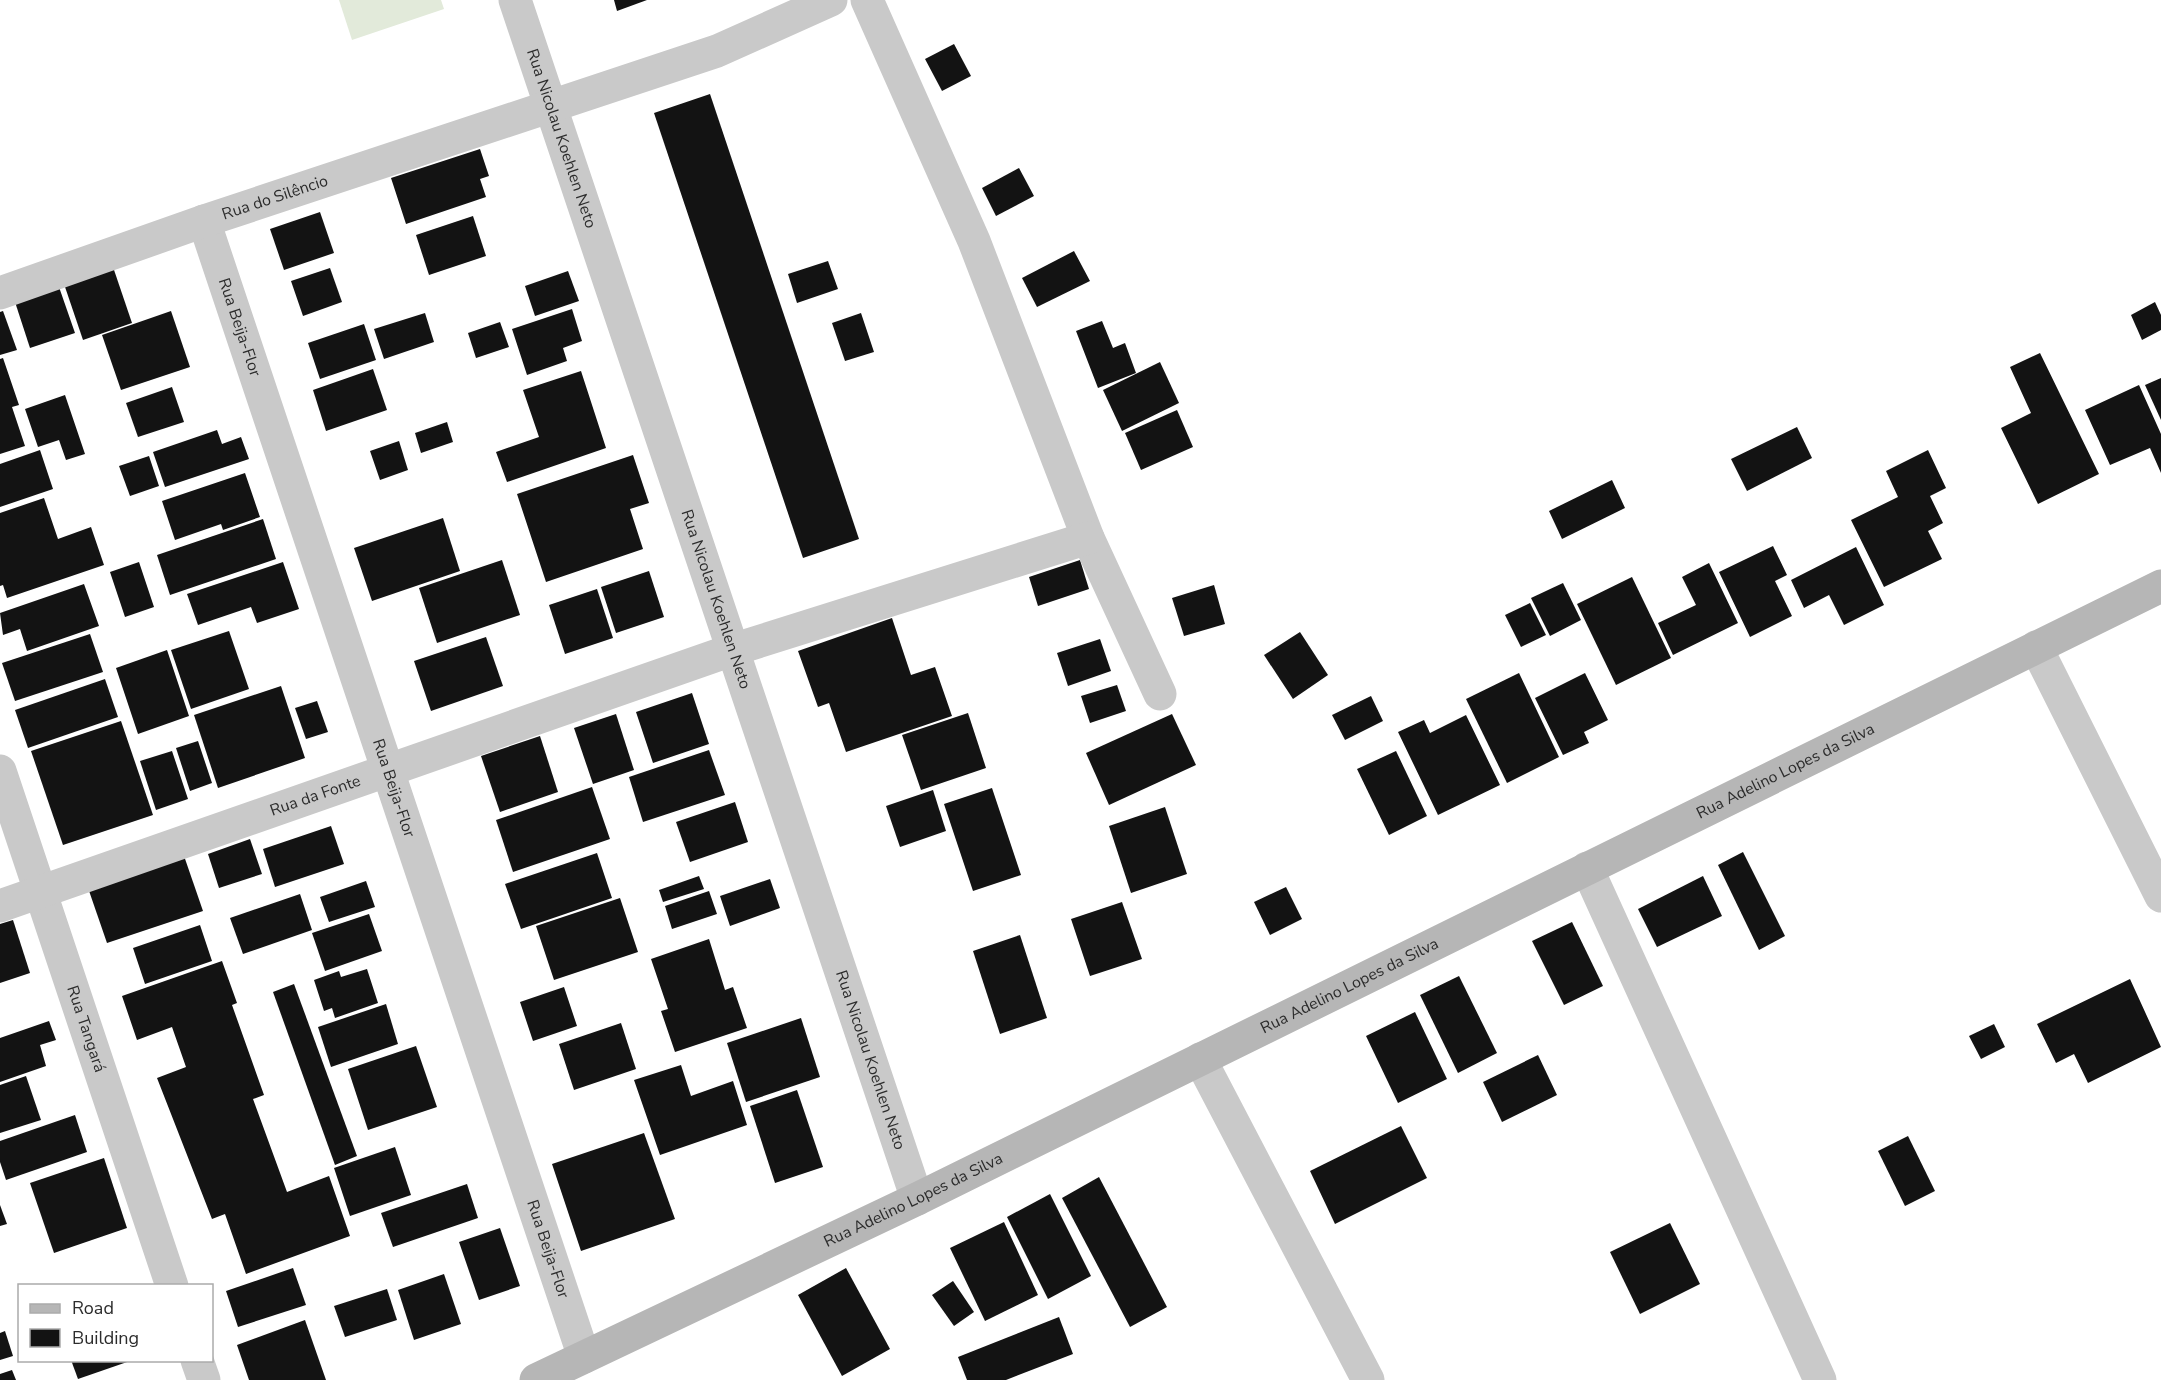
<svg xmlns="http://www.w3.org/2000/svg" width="2161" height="1380" viewBox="0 0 2161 1380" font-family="'Nunito Sans',sans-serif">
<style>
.green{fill:#e2eada}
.building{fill:#131313}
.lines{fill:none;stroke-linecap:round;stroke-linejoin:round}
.street{stroke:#c9c9c9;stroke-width:33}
.secondary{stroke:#b6b6b6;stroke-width:33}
.labels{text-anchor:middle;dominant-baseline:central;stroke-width:6;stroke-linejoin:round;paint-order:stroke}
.street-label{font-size:16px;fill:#2c2c2c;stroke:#fff}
</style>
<rect width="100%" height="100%" fill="#fff"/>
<polygon class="green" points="339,0 441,0 444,9 352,40"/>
<g class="building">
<polygon points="614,0 647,0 617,11"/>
<polygon points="954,44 971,76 942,91 925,59"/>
<polygon points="710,94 859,539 803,558 654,113"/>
<polygon points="480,149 489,176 480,179 486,197 406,224 391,178"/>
<polygon points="1019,168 1034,196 996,216 982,188"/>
<polygon points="320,212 334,253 284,270 270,229"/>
<polygon points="473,216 486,256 429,275 416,235"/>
<polygon points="1074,251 1090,281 1037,307 1022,278"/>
<polygon points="828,261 838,289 797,303 788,274"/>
<polygon points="112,264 132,323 83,340 63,281"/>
<polygon points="330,268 342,302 303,316 291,281"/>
<polygon points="568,271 579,301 535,316 525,286"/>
<polygon points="59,287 75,333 30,348 15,302"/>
<polygon points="2155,302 2161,315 2161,330 2142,340 2131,315"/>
<polygon points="572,309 582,341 563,348 567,361 527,375 512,329"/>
<polygon points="3,311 17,350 0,355 0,312"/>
<polygon points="171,311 190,367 121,390 102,335"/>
<polygon points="425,313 434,342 384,359 374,329"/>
<polygon points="861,313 874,352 845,361 832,323"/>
<polygon points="1102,321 1113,348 1125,343 1136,373 1098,388 1076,331"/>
<polygon points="500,322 509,347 476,358 468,333"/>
<polygon points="364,324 376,360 320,379 308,343"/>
<polygon points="2040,353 2099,474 2038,504 2001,428 2031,413 2010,367"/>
<polygon points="3,358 19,405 12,407 25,446 0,454 0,359"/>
<polygon points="1160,362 1179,403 1122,431 1103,390"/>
<polygon points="373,369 387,410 326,431 313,390"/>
<polygon points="581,371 606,448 507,482 496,452 539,437 523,390"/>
<polygon points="2161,378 2161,420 2145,385"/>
<polygon points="2139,385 2161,434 2161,473 2150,448 2110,465 2085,410"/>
<polygon points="172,387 184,422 138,437 126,403"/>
<polygon points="65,395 85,454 66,460 59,440 38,447 25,409"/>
<polygon points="1177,410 1193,447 1141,470 1125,433"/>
<polygon points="447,422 453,442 421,453 415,433"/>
<polygon points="1797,427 1812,458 1747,491 1731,459"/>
<polygon points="217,430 222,444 241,437 249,459 165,487 153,452"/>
<polygon points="399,441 408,470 380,480 370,451"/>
<polygon points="40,450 53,489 0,507 0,464"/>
<polygon points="1928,450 1946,488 1930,496 1943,523 1928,531 1942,559 1884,587 1851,520 1898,497 1886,471"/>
<polygon points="633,455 649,503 630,509 643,549 546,582 517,494"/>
<polygon points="149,456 159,486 130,496 119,466"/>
<polygon points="245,473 260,517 223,530 221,524 175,540 162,501"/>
<polygon points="1612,480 1625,508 1562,539 1549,511"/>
<polygon points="44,498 58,539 91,527 104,565 7,598 3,585 0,586 0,513"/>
<polygon points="443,518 460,571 372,601 354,548"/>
<polygon points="263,519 276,559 170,595 157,555"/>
<polygon points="1773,546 1787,575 1775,581 1792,616 1750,637 1719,572"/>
<polygon points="1856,547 1884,605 1844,625 1829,595 1804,608 1791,580"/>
<polygon points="502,560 520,615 437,643 419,588"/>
<polygon points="1080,560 1089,589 1038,606 1029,577"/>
<polygon points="139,562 154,607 125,617 110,572"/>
<polygon points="283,562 299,609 257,623 251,607 198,625 187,594"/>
<polygon points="1709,563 1738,623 1673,655 1658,623 1696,605 1682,577"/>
<polygon points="649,571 664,617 616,633 601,587"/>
<polygon points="1632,577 1671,658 1616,685 1577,604"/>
<polygon points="1563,583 1581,620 1550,636 1531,598"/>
<polygon points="84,584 99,626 27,651 20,629 3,635 0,613"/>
<polygon points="1214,585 1225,624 1184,636 1172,598"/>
<polygon points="597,589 613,638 565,654 549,605"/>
<polygon points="1530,603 1546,635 1521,647 1505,615"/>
<polygon points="892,618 911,675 935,667 952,716 846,752 829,703 818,707 798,651"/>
<polygon points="229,631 249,689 191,709 171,650"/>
<polygon points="1300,632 1328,675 1293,699 1264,655"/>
<polygon points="90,634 103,672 15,701 2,663"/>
<polygon points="486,637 503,686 431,711 414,661"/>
<polygon points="1100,639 1111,671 1068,686 1057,653"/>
<polygon points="167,650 189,716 138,734 116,668"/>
<polygon points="1519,673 1559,757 1507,783 1466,699"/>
<polygon points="1585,673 1608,720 1584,732 1589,743 1563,755 1535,698"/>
<polygon points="105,679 118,717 28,748 15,710"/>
<polygon points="1117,685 1126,711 1090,723 1081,696"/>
<polygon points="281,686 305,758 218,788 194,715"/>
<polygon points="692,693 709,744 653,763 636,712"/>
<polygon points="1371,696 1383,721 1345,740 1332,715"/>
<polygon points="317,701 328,732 306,739 295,708"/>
<polygon points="968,713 986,768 921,790 902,735"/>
<polygon points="616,714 634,770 593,784 574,728"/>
<polygon points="1172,714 1196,765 1109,805 1086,753"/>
<polygon points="1466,715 1500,785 1438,815 1398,732 1424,720 1430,733"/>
<polygon points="121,721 153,815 63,845 31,751"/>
<polygon points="540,736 558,792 500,812 481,756"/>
<polygon points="198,741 212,783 190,791 176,748"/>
<polygon points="709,750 725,795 643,822 629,777"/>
<polygon points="172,751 188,799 156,810 140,761"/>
<polygon points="1396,751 1427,816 1389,835 1357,769"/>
<polygon points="592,787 610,839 513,872 496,820"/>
<polygon points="992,788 1021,875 973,891 944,804"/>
<polygon points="933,790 946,831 900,847 886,806"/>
<polygon points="735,802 748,842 690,862 676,822"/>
<polygon points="1165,807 1187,874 1131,893 1109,826"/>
<polygon points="331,826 344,864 275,887 263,849"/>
<polygon points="250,839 262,874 219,888 208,854"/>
<polygon points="1743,852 1785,936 1759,950 1718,865"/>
<polygon points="183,853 203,911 107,943 87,885"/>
<polygon points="597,853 612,898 521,929 505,884"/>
<polygon points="699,876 704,889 663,902 659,890"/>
<polygon points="1703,876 1722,916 1657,947 1638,909"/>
<polygon points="770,879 780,908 730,926 720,896"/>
<polygon points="366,881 375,907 329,922 320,897"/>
<polygon points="1286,887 1302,919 1270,935 1254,902"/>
<polygon points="709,891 717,914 672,929 665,906"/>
<polygon points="300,894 312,930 243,954 230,918"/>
<polygon points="620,898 638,952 554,980 536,926"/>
<polygon points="1122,902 1142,959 1090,976 1071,919"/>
<polygon points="369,914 382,951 325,971 312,933"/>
<polygon points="13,920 30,973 0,983 0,924"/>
<polygon points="1572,922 1603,986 1564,1005 1532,941"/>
<polygon points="200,925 212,961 145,984 133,948"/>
<polygon points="1020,935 1047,1018 1000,1034 973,951"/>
<polygon points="709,939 725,990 733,987 747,1028 675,1052 661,1011 668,1009 651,959"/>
<polygon points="222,961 237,1003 232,1005 264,1095 253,1099 287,1192 329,1176 350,1236 246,1274 225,1214 212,1219 157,1078 186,1067 172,1027 137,1040 122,996"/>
<polygon points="367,969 378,1003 335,1018 332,1008 324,1011 314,980 339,971 341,977"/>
<polygon points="1459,976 1497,1053 1458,1073 1420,995"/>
<polygon points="2130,979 2161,1047 2088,1083 2074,1054 2056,1063 2037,1024"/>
<polygon points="294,984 357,1156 335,1165 273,992"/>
<polygon points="564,987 577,1026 533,1041 520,1002"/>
<polygon points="386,1004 398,1044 331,1067 318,1027"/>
<polygon points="1415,1012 1447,1079 1398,1103 1366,1036"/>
<polygon points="801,1018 820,1077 746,1102 727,1043"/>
<polygon points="49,1021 56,1040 40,1045 46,1066 0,1082 0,1038"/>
<polygon points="621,1023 636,1069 574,1090 559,1044"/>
<polygon points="1994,1024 2005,1047 1981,1059 1969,1036"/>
<polygon points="416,1046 437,1107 368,1130 348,1069"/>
<polygon points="1538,1055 1557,1095 1502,1122 1483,1082"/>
<polygon points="681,1065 691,1096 733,1081 747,1125 660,1155 634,1080"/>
<polygon points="26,1076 41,1120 0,1133 0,1085"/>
<polygon points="797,1090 823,1167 775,1183 750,1106"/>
<polygon points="75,1115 87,1152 6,1180 0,1162 0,1141"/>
<polygon points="1401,1126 1427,1178 1335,1224 1310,1171"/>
<polygon points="644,1133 675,1219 581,1251 552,1164"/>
<polygon points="1908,1136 1935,1191 1905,1206 1878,1151"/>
<polygon points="395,1147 411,1195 350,1216 334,1168"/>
<polygon points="104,1158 127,1228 54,1253 30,1183"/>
<polygon points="1099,1177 1167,1307 1130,1327 1062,1198"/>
<polygon points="467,1184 478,1218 393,1247 381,1213"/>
<polygon points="1050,1194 1091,1276 1048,1299 1007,1217"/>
<polygon points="0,1205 7,1224 0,1226"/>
<polygon points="1004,1222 1038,1295 985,1321 950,1248"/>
<polygon points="1670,1223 1700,1284 1640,1314 1610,1252"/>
<polygon points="500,1228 520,1286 479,1300 459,1242"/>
<polygon points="293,1268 306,1305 238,1327 226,1291"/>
<polygon points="846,1268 890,1349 842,1376 798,1295"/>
<polygon points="444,1274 461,1324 414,1340 398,1290"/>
<polygon points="953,1281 974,1312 954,1326 932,1295"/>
<polygon points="387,1289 397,1320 345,1337 334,1306"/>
<polygon points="1059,1317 1073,1354 1006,1380 967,1380 958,1357"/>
<polygon points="305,1320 326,1380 249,1380 237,1345"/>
<polygon points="5,1331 13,1356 0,1360 0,1333"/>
<polygon points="71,1360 130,1360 130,1361 78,1379"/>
<polygon points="12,1370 16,1380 0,1380 0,1374"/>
</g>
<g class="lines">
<g class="street">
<path id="s1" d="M515,0L917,1199"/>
<polyline points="867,0 974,241 1088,538 1160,694"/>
<path id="s2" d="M204,221L584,1357"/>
<path id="s3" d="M0,293L204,221L717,51L831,0"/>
<polyline points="2036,647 2161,896"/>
<path id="s4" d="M0,771L172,1286"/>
<polyline points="1587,868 1820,1380"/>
<path id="s5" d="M0,906L732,650L1088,538"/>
<polyline points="1200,1059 1368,1380"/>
<polyline points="197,1360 204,1380"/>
</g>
<path class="secondary" id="s6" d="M536,1380L917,1199L2161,586"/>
</g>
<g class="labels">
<g class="street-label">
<text stroke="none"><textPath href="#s1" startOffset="146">Rua Nicolau Koehlen Neto</textPath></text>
<text stroke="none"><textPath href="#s3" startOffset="291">Rua do Silêncio</textPath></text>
<text stroke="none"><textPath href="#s2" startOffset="112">Rua Beija-Flor</textPath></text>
<text stroke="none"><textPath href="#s1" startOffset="632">Rua Nicolau Koehlen Neto</textPath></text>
<text stroke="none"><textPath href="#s6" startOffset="1390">Rua Adelino Lopes da Silva</textPath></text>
<text stroke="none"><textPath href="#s2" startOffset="598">Rua Beija-Flor</textPath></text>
<text stroke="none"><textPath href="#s5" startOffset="334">Rua da Fonte</textPath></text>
<text stroke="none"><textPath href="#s6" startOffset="904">Rua Adelino Lopes da Silva</textPath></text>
<text stroke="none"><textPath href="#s4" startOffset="272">Rua Tangará</textPath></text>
<text stroke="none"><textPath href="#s1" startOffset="1118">Rua Nicolau Koehlen Neto</textPath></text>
<text stroke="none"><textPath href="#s6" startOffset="418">Rua Adelino Lopes da Silva</textPath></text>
<text stroke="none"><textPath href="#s2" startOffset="1084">Rua Beija-Flor</textPath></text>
</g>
</g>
<rect x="18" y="1284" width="195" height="78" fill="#ffffff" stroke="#ababab" stroke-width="1.5"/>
<rect x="30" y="1304" width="30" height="9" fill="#b6b6b6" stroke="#ababab" stroke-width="1.5"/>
<text x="72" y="1314" font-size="18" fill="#2c2c2c">Road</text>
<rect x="30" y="1329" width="30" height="18" fill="#131313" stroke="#ababab" stroke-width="1.5"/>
<text x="72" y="1344" font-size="18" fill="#2c2c2c">Building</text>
</svg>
